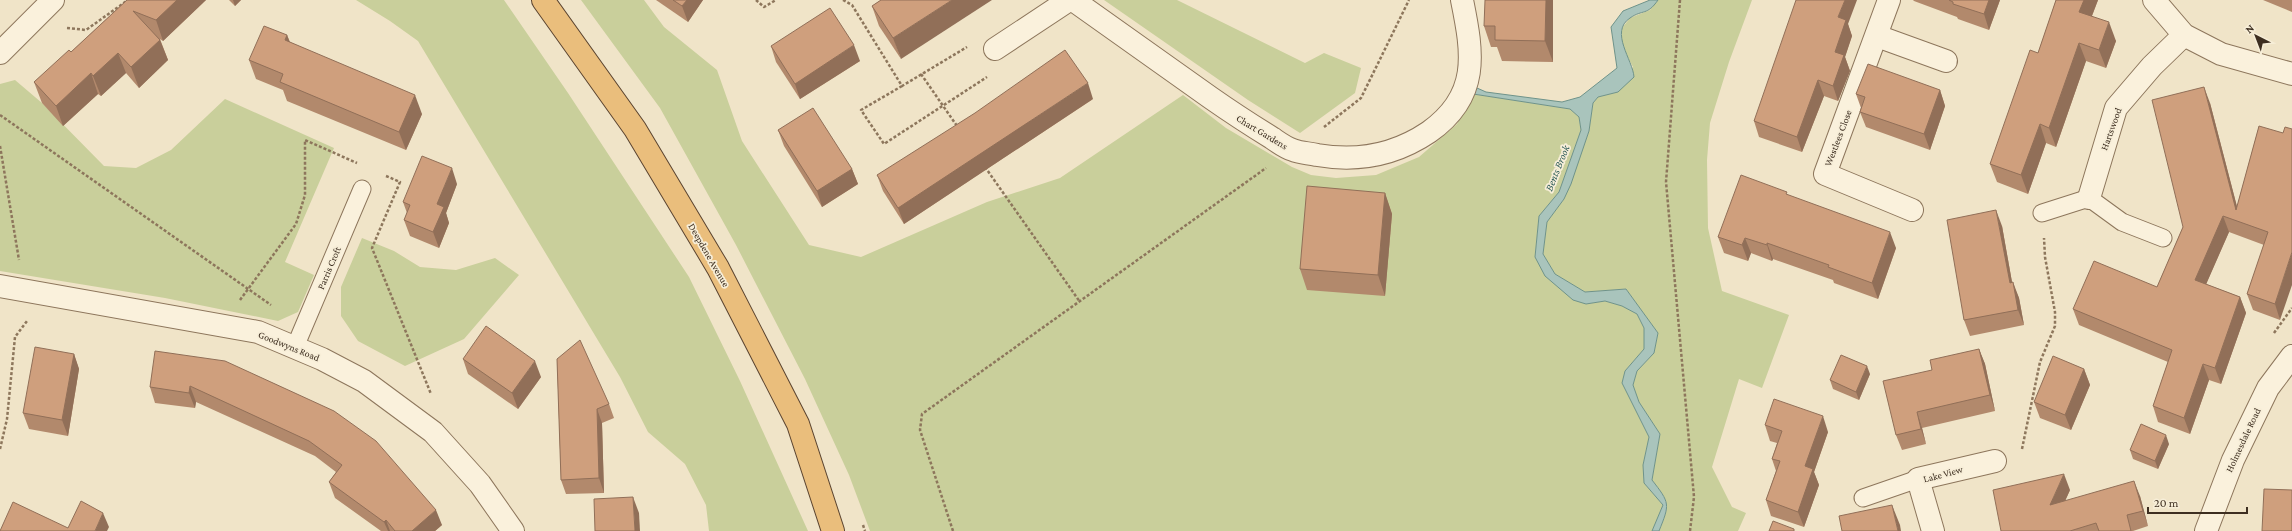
<svg xmlns="http://www.w3.org/2000/svg" width="2292" height="531" viewBox="0 0 2292 531" font-family="'Crimson Pro',serif">
<style>
.green{fill:#c9cf9b}
.water{fill:#a9c4bc;stroke:#6f938a}
.lines{fill:none;stroke-linecap:round;stroke-linejoin:round}
.service-casing{stroke:#8d765c;stroke-width:19}
.minor-casing{stroke:#8d765c;stroke-width:24}
.trunk-casing{stroke:#5b4430;stroke-width:24}
.path{stroke:#8d765c;stroke-width:2.5;stroke-dasharray:3 2;stroke-linecap:butt}
.service{stroke:#faf1dc;stroke-width:17}
.minor{stroke:#faf1dc;stroke-width:22}
.trunk{stroke:#eabe7c;stroke-width:22}
.wall{fill:#b2896c}
.shaded-wall{fill:#916f58}
.building{fill:#cf9f7d;stroke:#916f58}
.labels{text-anchor:middle;dominant-baseline:central;stroke-width:3.5;stroke-linejoin:round;paint-order:stroke}
.street-label{font-size:10px;fill:#3d2e20;stroke:#f7eed8}
.water-label{font-size:11px;font-style:italic;fill:#2f5d5a;stroke:#f7eed8}
</style>
<rect width="100%" height="100%" fill="#f0e4c8"/>
<g class="green">
<polygon points="356,0 504,0 568,93 689,277 740,381 808,531 709,531 706,505 685,464 648,432 620,377 418,41 390,21"/>
<polygon points="581,0 644,0 664,27 717,70 742,141 809,245 861,257 987,202 1060,178 1183,95 1226,128 1292,167 1311,175 1336,178 1376,175 1419,157 1457,124 1473,94 1570,109 1579,117 1581,130 1559,192 1539,216 1535,257 1586,304 1605,301 1622,306 1637,314 1644,328 1644,349 1625,371 1622,383 1649,437 1643,465 1644,483 1663,505 1653,531 870,531 849,475 805,379 736,245 660,108"/>
<polygon points="1104,0 1177,0 1305,63 1324,53 1361,68 1355,93 1300,133 1248,100"/>
<path d="M1658,0H1752L1729,62L1710,123L1707,160L1708,228L1722,291L1789,315L1762,388L1739,379L1712,467L1732,507L1746,513L1738,531H1659C1670,504 1670,503 1652,480L1660,434L1639,402L1633,385L1637,371L1654,353L1658,333L1626,289L1585,292L1555,274L1543,254L1547,222L1564,199L1589,131L1593,103L1598,97L1618,92L1633,67L1622,47V28L1630,18L1650,10Z"/>
<polygon points="15,80 42,103 104,166 136,168 171,150 225,99 334,148 285,262 314,275 298,312 278,321 165,298 0,271 0,84"/>
<polygon points="362,238 394,251 420,267 456,270 495,258 519,275 464,339 405,366 358,341 341,316 341,287"/>
</g>
<path class="water" d="M1650,0H1658C1647,16 1643,9 1630,18C1609,32 1633,60 1634,77L1618,92L1598,97L1593,103L1589,131L1571,184L1564,199L1547,222L1543,254L1555,274L1585,292L1626,289L1658,333L1654,353L1637,371L1633,385L1639,402L1660,434L1652,480C1670,503 1670,504 1659,531H1652L1663,505L1644,483L1643,465L1649,437L1622,383L1625,371L1644,349V328L1637,314L1622,306L1605,301L1586,304L1573,300L1545,276L1535,257L1539,216L1559,192L1581,130L1579,117L1570,109L1473,94L1477,88L1486,92L1562,102L1580,97L1617,68L1611,27L1623,11Z"/>
<g class="lines">
<defs>
<g id="service">
<polyline points="2042,213 2089,198 2122,222 2163,238"/>
<polyline points="295,347 362,189"/>
<polyline points="1863,498 1918,479"/>
</g>
<g id="minor">
<path d="M1073,0C1119,33 1165,65 1211,98C1231,112 1251,125 1272,138C1278,142 1286,148 1293,150C1300,153 1309,153 1317,155C1357,162 1395,155 1429,132C1480,96 1473,54 1462,0"/>
<polyline points="1889,0 1825,174 1912,210"/>
<polyline points="2154,0 2184,35 2221,54 2292,74"/>
<polyline points="1877,36 1946,61"/>
<polyline points="995,49 1069,0"/>
<polyline points="0,53 53,0"/>
<polyline points="2089,198 2116,108 2152,66 2184,35"/>
<polyline points="0,286 258,332 322,359 364,381 433,432 480,484 513,531"/>
<polyline points="1933,531 1918,479 1995,461"/>
<polyline points="2206,531 2233,460 2268,388 2292,356"/>
</g>
<polyline id="trunk" points="543,0 635,129 718,268 798,424 833,531"/>
</defs>
<use href="#service" class="service-casing"/>
<use href="#minor" class="minor-casing"/>
<use href="#trunk" class="trunk-casing"/>
<g class="path">
<polyline points="756,0 764,7 776,0"/>
<polyline points="843,0 852,5 902,86 967,47"/>
<polyline points="1680,0 1666,182 1694,497 1690,531"/>
<polyline points="67,28 86,30 128,0"/>
<polyline points="921,74 957,126"/>
<polyline points="902,86 861,110 884,144 987,77"/>
<polyline points="0,115 271,305"/>
<polyline points="1324,127 1361,98 1409,0"/>
<polyline points="0,146 19,260"/>
<polyline points="985,167 1080,302"/>
<polyline points="386,176 400,182 372,248 431,394"/>
<polyline points="240,300 296,224 305,195 305,140 357,163"/>
<polyline points="2274,333 2292,308"/>
<polyline points="0,449 7,419 15,337 27,321"/>
<polyline points="2022,449 2040,362 2055,326 2055,312 2045,257 2044,238"/>
<polyline points="863,525 865,531"/>
<polyline points="953,531 920,430 922,414 1266,168"/>
</g>
<use href="#service" class="service"/>
<use href="#minor" class="minor"/>
<use href="#trunk" class="trunk"/>
</g>
<g class="wall">
<polygon points="127,0 206,0 163,41 160,39 168,60 139,88 126,73 101,96 98,94 63,126 42,103 34,82 71,52"/>
<polygon points="229,0 241,0 235,6"/>
<polygon points="656,0 703,0 688,22"/>
<polygon points="881,0 901,59 879,26 872,6"/>
<polygon points="1553,0 1553,62 1502,61 1497,47 1491,47 1484,26"/>
<polygon points="1913,0 2000,0 1989,30 1958,19 1957,17 1914,1"/>
<polygon points="2056,0 2098,0 2092,16 2116,41 2106,68 2086,61 2056,147 2046,143 2028,194 1997,182 1990,164 2038,53"/>
<polygon points="2263,0 2292,0 2292,12"/>
<polygon points="1848,24 1852,36 1845,57 1850,71 1838,101 1824,96 1802,152 1759,137 1754,121"/>
<polygon points="287,35 290,42 422,114 406,150 287,101 283,90 256,79 249,60"/>
<polygon points="771,46 860,61 800,99 776,62"/>
<polygon points="1940,90 1945,106 1930,150 1866,127 1860,112 1861,108 1856,94"/>
<polygon points="1093,99 904,224 883,191 877,175"/>
<polygon points="2210,103 2237,207 2259,126 2280,320 2253,310 2247,294 2264,245 2229,232 2206,284 2240,297 2246,313 2221,384 2209,380 2190,434 2158,422 2153,406 2168,362 2079,325 2073,309 2157,287 2183,227"/>
<polygon points="778,130 852,169 858,184 822,207 784,146"/>
<polygon points="457,184 446,213 449,223 439,248 410,236 404,220 407,213 403,202"/>
<polygon points="1385,193 1392,214 1385,296 1307,290 1300,269"/>
<polygon points="1788,195 1896,248 1878,299 1834,283 1833,280 1773,259 1772,261 1751,253 1748,261 1724,253 1718,237"/>
<polygon points="2002,226 2012,282 2019,298 2024,325 1970,336 1964,320"/>
<polygon points="1979,349 1985,364 1995,411 1922,428 1926,444 1902,450 1896,435 1932,370"/>
<polygon points="74,354 79,369 68,436 29,429 23,413"/>
<polygon points="463,359 541,377 518,409 468,374"/>
<polygon points="557,359 609,404 614,418 602,423 604,493 566,494 561,480"/>
<polygon points="225,361 442,525 435,531 381,531 335,498 329,482 336,472 315,456 196,402 195,408 155,403 150,387"/>
<polygon points="2084,369 2090,385 2071,430 2040,418 2034,402"/>
<polygon points="1870,374 1859,400 1833,389 1830,380"/>
<polygon points="1765,425 1828,432 1814,472 1819,485 1804,527 1771,516 1766,500 1776,471 1772,459 1777,443 1770,441"/>
<polygon points="2169,444 2158,469 2133,459 2130,450"/>
<polygon points="2070,490 2065,501 2140,496 2148,526 2133,531 2001,531"/>
</g>
<g class="shaded-wall">
<polygon points="177,0 206,0 163,41 156,20"/>
<polygon points="233,0 241,0 235,6"/>
<polygon points="687,0 703,0 688,22 682,6"/>
<polygon points="952,0 992,0 901,59 893,38"/>
<polygon points="1546,0 1553,0 1553,62 1545,41"/>
<polygon points="1845,0 1857,0 1848,24 1852,36 1845,57 1850,71 1838,101 1833,86 1838,17"/>
<polygon points="1989,0 2000,0 1989,30 1984,14"/>
<polygon points="2084,0 2098,0 2086,31 2079,12"/>
<polygon points="2109,22 2116,41 2106,68 2099,50"/>
<polygon points="287,35 294,54 285,40"/>
<polygon points="160,40 168,60 139,88 131,67"/>
<polygon points="2079,43 2086,61 2056,147 2049,128"/>
<polygon points="854,45 860,61 800,99 795,84"/>
<polygon points="118,53 126,73 101,96 93,76"/>
<polygon points="91,73 98,94 63,126 56,106"/>
<polygon points="1818,80 1824,96 1802,152 1797,137"/>
<polygon points="1088,83 1093,99 904,224 898,208"/>
<polygon points="2204,87 2210,103 2241,222 2236,210"/>
<polygon points="1940,90 1945,106 1930,150 1924,134"/>
<polygon points="415,95 422,114 406,150 399,132"/>
<polygon points="2040,124 2046,143 2028,194 2021,175"/>
<polygon points="452,168 457,184 446,213 449,223 439,248 433,232 437,204"/>
<polygon points="852,169 858,184 822,207 817,191"/>
<polygon points="1385,193 1392,214 1385,296 1378,275"/>
<polygon points="1996,210 2002,226 2015,299 2010,283"/>
<polygon points="2223,216 2229,232 2201,296 2195,280"/>
<polygon points="1890,232 1896,248 1878,299 1872,283"/>
<polygon points="1745,238 1751,253 1748,261 1742,245"/>
<polygon points="1767,243 1773,259 1772,261 1767,245"/>
<polygon points="2292,252 2292,285 2280,320 2275,304"/>
<polygon points="2013,282 2019,298 2024,325 2018,310"/>
<polygon points="2240,297 2246,313 2221,384 2215,368"/>
<polygon points="1979,349 1985,364 1995,411 1990,395"/>
<polygon points="74,354 79,369 68,436 62,420"/>
<polygon points="535,361 541,377 518,409 512,393"/>
<polygon points="2203,364 2209,380 2190,434 2184,418"/>
<polygon points="1867,366 1870,374 1859,400 1856,392"/>
<polygon points="2084,369 2090,385 2071,430 2065,415"/>
<polygon points="190,386 196,402 195,408 189,393"/>
<polygon points="597,409 602,423 604,493 599,478"/>
<polygon points="1917,412 1922,428 1926,444 1921,429"/>
<polygon points="1823,416 1828,432 1814,472 1819,485 1804,527 1798,512 1805,466"/>
<polygon points="2166,435 2169,444 2158,469 2155,461"/>
<polygon points="2064,474 2070,490 2056,521 2050,505"/>
<polygon points="2134,481 2140,496 2148,526 2143,511"/>
<polygon points="633,497 639,513 640,531 635,531"/>
<polygon points="1892,505 1900,525 1901,531 1898,531"/>
<polygon points="436,510 442,525 435,531 412,531"/>
<polygon points="103,513 109,527 107,531 95,531"/>
<polygon points="386,520 390,531 388,531 384,522"/>
</g>
<g class="building">
<polygon points="127,0 177,0 156,20 133,11 160,40 131,67 118,53 93,76 91,73 56,106 34,82 69,50 71,52"/>
<polygon points="673,0 687,0 682,6"/>
<polygon points="881,0 952,0 893,38 872,6"/>
<polygon points="1485,0 1546,0 1545,41 1495,40 1495,26 1484,26"/>
<polygon points="1796,0 1845,0 1838,17 1846,20 1835,52 1844,55 1833,86 1818,80 1797,137 1754,121"/>
<polygon points="1949,0 1989,0 1984,14 1953,4 1953,2"/>
<polygon points="2056,0 2084,0 2079,12 2109,22 2099,50 2079,43 2049,128 2040,124 2021,175 1990,164 2030,50 2038,53"/>
<polygon points="830,8 854,45 795,84 771,46"/>
<polygon points="264,26 287,35 285,40 415,95 399,132 280,82 283,74 249,60"/>
<polygon points="1065,50 1088,83 898,208 877,175 975,113"/>
<polygon points="1868,64 1940,90 1924,134 1860,112 1865,97 1856,94"/>
<polygon points="2204,87 2236,210 2259,126 2283,133 2285,127 2292,129 2292,252 2275,304 2247,294 2268,232 2223,216 2195,280 2240,297 2215,368 2203,364 2184,418 2153,406 2172,350 2073,309 2094,261 2157,287 2183,227 2152,100"/>
<polygon points="813,108 852,169 817,191 778,130"/>
<polygon points="422,156 452,168 437,204 444,207 433,232 404,220 410,205 403,202"/>
<polygon points="1741,175 1787,192 1786,194 1890,232 1872,283 1828,267 1829,265 1767,243 1767,245 1745,238 1742,245 1718,237"/>
<polygon points="1307,186 1385,193 1378,275 1300,269"/>
<polygon points="1996,210 2010,283 2013,282 2018,310 1964,320 1947,220"/>
<polygon points="486,326 535,361 512,393 463,359"/>
<polygon points="580,340 609,404 597,409 599,478 561,480 557,359"/>
<polygon points="35,347 74,354 62,420 23,413"/>
<polygon points="1979,349 1990,395 1917,412 1921,429 1896,435 1883,381 1932,370 1930,360"/>
<polygon points="155,351 225,361 334,411 376,441 436,510 412,531 395,531 386,520 384,522 329,482 342,465 309,441 190,386 189,393 150,387"/>
<polygon points="1841,355 1867,366 1856,392 1830,380"/>
<polygon points="2053,356 2084,369 2065,415 2034,402"/>
<polygon points="1774,399 1823,416 1805,466 1813,469 1798,512 1766,500 1780,461 1772,459 1782,431 1765,425"/>
<polygon points="2141,424 2166,435 2155,461 2130,450"/>
<polygon points="2064,474 2050,505 2134,481 2143,511 2127,515 2131,531 2099,531 2096,523 2070,531 2001,531 1993,490"/>
<polygon points="2264,489 2292,490 2292,531 2262,531"/>
<polygon points="633,497 635,531 595,531 594,499"/>
<polygon points="81,501 103,513 95,531 0,531 13,502 68,528"/>
<polygon points="1892,505 1898,531 1842,531 1839,516"/>
<polygon points="1773,521 1794,529 1794,531 1769,531"/>
</g>
<g class="labels">
<g class="street-label">
<text transform="translate(2111 129) rotate(-70)">Hartswood</text>
<text transform="translate(1262 132) rotate(31)">Chart Gardens</text>
<text transform="translate(1838 138) rotate(-69)">Westlees Close</text>
<text transform="translate(709 255) rotate(60)">Deepdene Avenue</text>
<text transform="translate(329 268) rotate(-67)">Parris Croft</text>
<text transform="translate(289 346) rotate(22)">Goodwyns Road</text>
<text transform="translate(2243 440) rotate(-65)">Holmesdale Road</text>
<text transform="translate(1943 474) rotate(-15)">Lake View</text>
</g>
<g class="water-label">
<text transform="translate(1557 168) rotate(-68)">Bents Brook</text>
</g>
</g>
<g transform="translate(2256 36) rotate(318)" stroke="#f7eed8" stroke-width="3" paint-order="stroke">
<path d="M0-3L7 15L0 10L-7 15Z" fill="#3d2e20"/>
<text y="-6" font-size="11" font-weight="bold" text-anchor="middle" fill="#3d2e20">N</text>
</g>
<path d="M2148 507v6h99v-6" fill="none" stroke="#3d2e20" stroke-width="2"/>
<text x="2154" y="507" font-size="12" fill="#3d2e20" stroke="#f7eed8" stroke-width="3" paint-order="stroke">20 m</text>
</svg>
